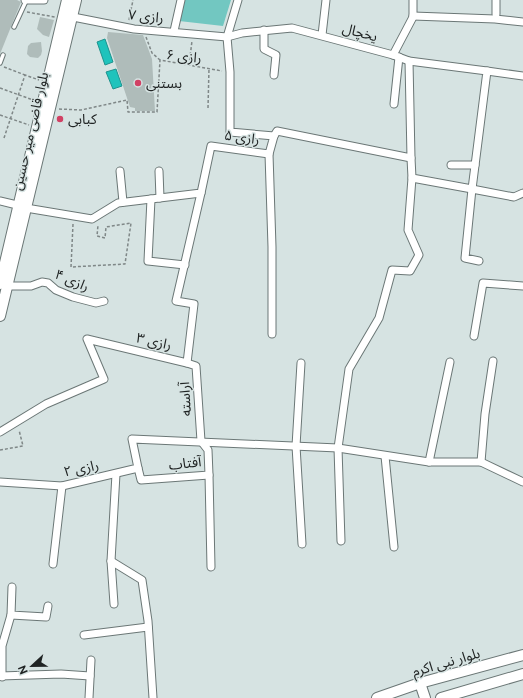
<svg xmlns="http://www.w3.org/2000/svg" width="523" height="698" viewBox="0 0 523 698" font-family="Raleway,'Noto Sans Arabic',sans-serif">
<style>
.green{fill:#72c7c1}
.water{fill:#1fc3bc;stroke:#1f938e}
.building{fill:#afbcba}
.lines{fill:none;stroke-linecap:round;stroke-linejoin:round}
.service-casing{stroke:#6b7776;stroke-width:5.5}
.minor-casing{stroke:#6b7776;stroke-width:9}
.secondary-casing{stroke:#6b7776;stroke-width:12}
.path{stroke:#7f8787;stroke-width:1.5;stroke-dasharray:3 2;stroke-linecap:butt}
.service{stroke:#fff;stroke-width:3.5}
.minor{stroke:#fff;stroke-width:7}
.secondary{stroke:#fff;stroke-width:10}
.poi-dot{fill:#d14164;stroke:#d6e3e2;stroke-width:1.5}
.labels{text-anchor:middle;dominant-baseline:central;stroke-width:3;stroke-linejoin:round;paint-order:stroke}
.street-label{font-size:14px;fill:#202424;stroke:#d6e3e2}
.poi-label{font-size:14px;fill:#202424;stroke:#d6e3e2;text-anchor:start}
</style>
<rect width="100%" height="100%" fill="#d6e3e2"/>
<polygon class="green" points="183,0 231,0 223,26 179,21"/>
<g class="water">
<polygon points="105,39 113,62 105,65 97,42"/>
<polygon points="116,69 122,86 113,89 106,72"/>
</g>
<g class="building">
<polygon points="0,0 17,0 21,2 0,54"/>
<polygon points="40,17 54,20 49,37 43,35 37,29"/>
<polygon points="108,32 143,35 152,59 155,111 135,111 135,108 130,107 107,38"/>
<polygon points="41,42 42,51 41,55 38,58 30,57 27,54 28,46 31,43"/>
</g>
<g class="lines">
<defs>
<g id="service">
<polyline points="14,27 26,1"/>
<polyline points="0,63 3,55"/>
</g>
<g id="minor">
<polyline points="25,0 44,0"/>
<polyline points="496,0 496,14"/>
<polyline points="68,16 134,29 227,37 242,33 292,28 393,55 409,61 487,71 472,189 412,178 411,158"/>
<polyline points="413,16 495,19 523,22"/>
<polyline points="264,30 264,49 276,55 274,75"/>
<polyline points="174,31 181,0"/>
<polyline points="322,35 326,0"/>
<polyline points="393,55 413,17 413,0"/>
<polyline points="487,71 523,76"/>
<polyline points="394,104 399,57"/>
<polyline points="274,136 277,131 411,158 409,61"/>
<polyline points="269,154 272,247 272,334"/>
<polyline points="451,165 475,165"/>
<polyline points="120,171 123,202"/>
<polyline points="159,171 160,198"/>
<polyline points="151,199 148,261 185,265"/>
<polyline points="0,201 17,205"/>
<polyline points="26,208 92,219 118,203 201,193 211,146 269,154 274,136 230,132 230,72 227,37 238,0"/>
<polyline points="479,261 465,258 472,189 514,197 523,193"/>
<polyline points="7,286 31,286 42,282 48,283 56,290 73,297 96,303 104,301"/>
<polyline points="474,336 483,283 523,286"/>
<polyline points="301,363 296,446 302,544"/>
<polyline points="0,432 46,404 104,379 87,339 187,363 194,304 176,301 201,193"/>
<polyline points="385,456 394,547"/>
<polyline points="429,462 450,362"/>
<polyline points="481,462 485,414 493,361"/>
<polyline points="138,468 141,480 209,475 208,450 201,441 196,366 187,363"/>
<polyline points="209,475 211,567"/>
<polyline points="0,482 62,486 138,468 132,439 338,448 429,462 481,462 523,482"/>
<polyline points="341,541 338,448 349,369 379,318 392,270 410,271 419,255 408,230 412,178"/>
<polyline points="111,561 142,580 148,621 153,698"/>
<polyline points="53,564 62,486"/>
<polyline points="12,587 11,615 46,617 48,606"/>
<polyline points="114,604 111,561 116,474"/>
<polyline points="84,635 148,627"/>
<polyline points="0,676 61,674 90,676"/>
<polyline points="2,677 2,646 11,615"/>
<polyline points="89,698 91,660"/>
</g>
<g id="secondary">
<polyline points="0,284 67,0"/>
<polyline points="0,316 76,0"/>
<polyline points="420,683 425,698"/>
<polyline points="377,698 420,683 523,655"/>
<polyline points="441,698 523,674"/>
</g>
</defs>
<use href="#service" class="service-casing"/>
<use href="#minor" class="minor-casing"/>
<use href="#secondary" class="secondary-casing"/>
<g class="path">
<polyline points="27,12 55,17"/>
<polyline points="129,20 133,0"/>
<polyline points="146,37 152,53 160,60"/>
<polyline points="189,65 192,41"/>
<polyline points="4,67 25,75"/>
<polyline points="0,88 33,100"/>
<polyline points="208,108 209,68"/>
<polyline points="59,109 81,110 127,100 128,112 157,112 160,60 222,71"/>
<polyline points="0,115 29,125"/>
<polyline points="4,138 25,75 39,80"/>
<polyline points="73,224 71,267 125,264 131,223 106,227 105,238 97,236 98,225"/>
<polyline points="0,450 23,446 19,430"/>
</g>
<use href="#service" class="service"/>
<use href="#minor" class="minor"/>
<use href="#secondary" class="secondary"/>
</g>
<g class="poi-dot">
<circle cx="138" cy="83" r="4"/>
<circle cx="60" cy="119" r="4"/>
</g>
<g class="labels">
<g class="street-label">
<text transform="translate(146 16) rotate(6)">رازی ۷</text>
<text transform="translate(360 32) rotate(15)">یخچال</text>
<text transform="translate(184 56) rotate(6)">رازی ۶</text>
<text transform="translate(30 131) rotate(-77)">بلوار قاضی میر حسین</text>
<text transform="translate(242 137) rotate(8)">رازی ۵</text>
<text transform="translate(72 280) rotate(23)">رازی ۴</text>
<text transform="translate(154 341) rotate(13)">رازی ۳</text>
<text transform="translate(185 399) rotate(-93)">آراسته</text>
<text transform="translate(185 463) rotate(-6)">آفتاب</text>
<text transform="translate(81 468) rotate(-12)">رازی ۲</text>
<text transform="translate(446 662) rotate(-16)">بلوار نبی اکرم</text>
</g>
<g class="poi-label">
<text x="146" y="83">بستنی</text>
<text x="68" y="119">کبابی</text>
</g>
</g>
<g transform="translate(32 666) rotate(248)" stroke="#d6e3e2" stroke-width="3" paint-order="stroke">
<path d="M0-3L7 15L0 10L-7 15Z" fill="#202424"/>
<text y="-6" font-size="11" font-weight="bold" text-anchor="middle" fill="#202424">N</text>
</g>
</svg>
